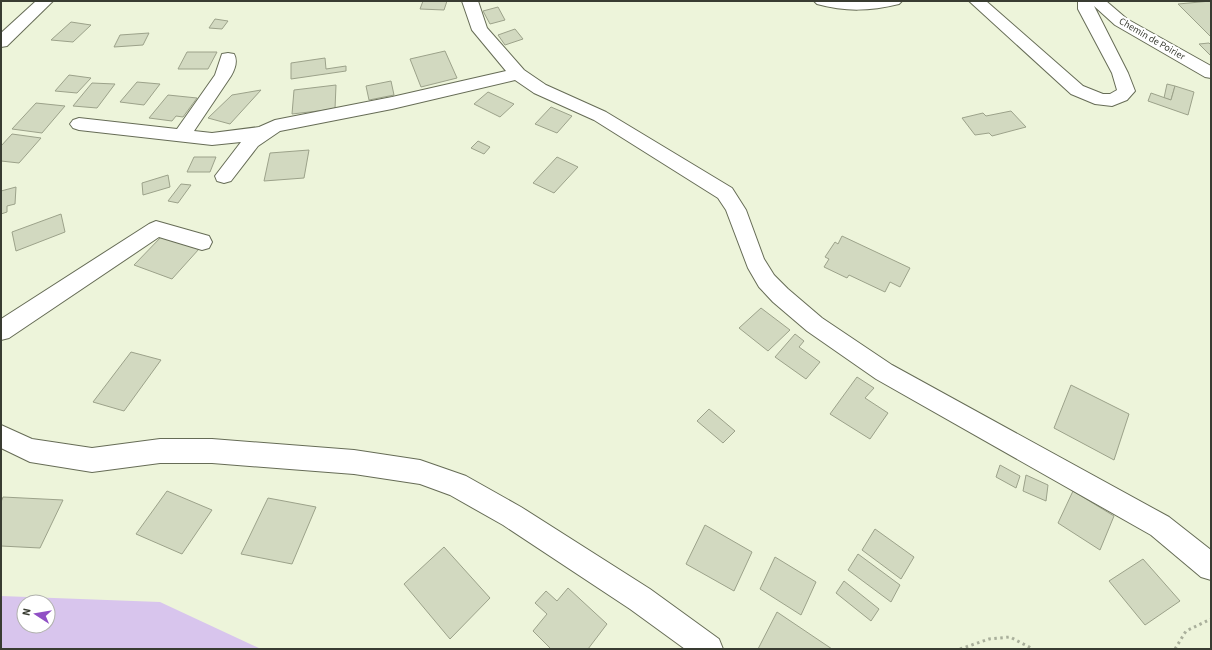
<svg xmlns="http://www.w3.org/2000/svg" width="1212" height="650" viewBox="0 0 1212 650" font-family="'Source Sans 3',sans-serif">
<style>
.green{fill:#d8c5ed;fill-rule:evenodd}
.building{fill:#d2d9c0;stroke:#9ca28a}
.lines{fill:none;stroke-linecap:round;stroke-linejoin:round}
.minor-casing{stroke:#666c56;stroke-width:2}
.path{stroke:#a9af9b;stroke-width:3;stroke-dasharray:2.5 3.5;stroke-linecap:butt}
.minor{fill:#fff;fill-rule:evenodd}
.labels{text-anchor:middle;dominant-baseline:central;stroke-width:4;stroke-linejoin:round;paint-order:stroke}
.far-street-label{font-size:10px;fill:#393c32;stroke:#fff}
</style>
<rect width="100%" height="100%" fill="#edf4da"/>
<path class="green" d="M1,596L160,602L261,649H1ZM24,602H48V626H24Z"/>
<g class="building">
<polygon points="423,1 447,1 444,10 420,9"/>
<polygon points="1211,1 1211,37 1178,4"/>
<polygon points="498,7 505,20 490,24 483,11"/>
<polygon points="215,19 228,21 222,29 209,28"/>
<polygon points="71,22 91,25 73,42 51,40"/>
<polygon points="515,29 523,39 505,45 498,35"/>
<polygon points="149,33 143,45 114,47 120,35"/>
<polygon points="1209,43 1211,45 1211,56 1199,44"/>
<polygon points="445,51 457,78 421,87 410,59"/>
<polygon points="187,52 217,52 208,69 178,69"/>
<polygon points="325,58 326,69 346,66 346,71 291,79 291,63"/>
<polygon points="69,75 91,78 77,93 55,91"/>
<polygon points="391,81 394,95 369,100 366,86"/>
<polygon points="137,82 160,84 144,105 120,102"/>
<polygon points="92,83 115,84 97,108 73,106"/>
<polygon points="1167,84 1175,86 1171,100 1164,98"/>
<polygon points="336,85 335,109 292,114 294,90"/>
<polygon points="1175,86 1194,92 1188,115 1148,101 1151,93 1171,100"/>
<polygon points="261,90 230,124 208,118 232,95"/>
<polygon points="488,92 514,104 500,117 474,104"/>
<polygon points="168,95 197,98 183,117 176,116 172,121 149,118"/>
<polygon points="36,103 65,106 42,133 12,129"/>
<polygon points="551,107 572,116 557,133 535,124"/>
<polygon points="1011,111 1026,127 992,136 989,133 975,135 962,118 983,113 986,116"/>
<polygon points="12,134 41,138 19,163 1,161 1,146"/>
<polygon points="478,141 490,147 484,154 471,148"/>
<polygon points="309,150 304,178 264,181 270,153"/>
<polygon points="194,157 216,157 210,172 187,172"/>
<polygon points="557,157 578,167 554,193 533,183"/>
<polygon points="168,175 170,187 143,195 142,183"/>
<polygon points="181,184 191,185 178,203 168,201"/>
<polygon points="16,187 15,204 7,206 7,212 1,214 1,191"/>
<polygon points="61,214 65,232 16,251 12,232"/>
<polygon points="162,236 199,249 172,279 134,265"/>
<polygon points="842,236 910,268 900,287 890,282 885,292 849,275 847,278 824,267 829,259 825,257 835,242 838,244"/>
<polygon points="761,308 790,330 768,351 739,328"/>
<polygon points="795,334 804,341 799,347 820,362 806,379 775,357"/>
<polygon points="131,352 161,360 124,411 93,402"/>
<polygon points="857,377 874,388 865,398 888,413 870,439 830,414"/>
<polygon points="1071,385 1129,414 1114,460 1054,428"/>
<polygon points="709,409 735,431 723,443 697,421"/>
<polygon points="1000,465 1020,476 1016,488 996,477"/>
<polygon points="1026,475 1048,485 1046,501 1023,491"/>
<polygon points="167,491 212,510 182,554 136,534"/>
<polygon points="1073,491 1114,516 1100,550 1058,523"/>
<polygon points="3,497 63,500 40,548 1,546 1,502"/>
<polygon points="268,498 316,507 292,564 241,554"/>
<polygon points="705,525 752,552 734,591 686,564"/>
<polygon points="875,529 914,557 901,579 862,550"/>
<polygon points="444,547 490,598 450,639 404,584"/>
<polygon points="858,554 900,585 891,602 848,570"/>
<polygon points="775,557 816,582 801,615 760,589"/>
<polygon points="1143,559 1180,601 1145,625 1109,581"/>
<polygon points="844,581 879,609 871,621 836,593"/>
<polygon points="568,588 607,624 588,649 551,649 533,631 547,614 535,603 546,591 557,601"/>
<polygon points="777,612 832,649 758,649"/>
</g>
<g class="lines">
<defs>
<g id="minor">
<polygon points="36,1 53,1 7,46 1,47 1,33"/>
<path d="M462,1H478L487,28L524,70L546,85L606,112L732,188L746,210L764,259L774,275L788,289L822,318L892,365L1169,517L1211,550V580L1201,577L1151,535L876,379L807,331L773,302L759,287L748,268L726,210L718,198L594,120L534,93L515,80L392,109L280,131L258,146L231,181L224,183L217,181L215,176L241,142L212,145L79,130L73,128L70,124L73,120L79,118L177,129L215,75L222,54L228,53L234,54C238,61 235,69 231,76L194,131L212,133L259,127L275,120L392,97L506,71L472,30Z"/>
<path d="M814,1H902L899,4C870,11 846,12 817,4Z"/>
<polygon points="969,1 986,1 1083,86 1103,94 1110,94 1117,90 1112,73 1078,9 1078,1 1106,1 1127,19 1211,66 1211,78 1205,77 1115,25 1094,6 1128,73 1135,91 1127,100 1112,106 1095,104 1071,94"/>
<polygon points="156,221 209,236 212,242 209,248 202,250 159,237 9,338 1,340 1,319 149,224"/>
<polygon points="1,425 32,439 92,448 160,439 212,439 354,450 420,460 466,476 521,507 650,589 719,639 723,649 685,649 630,609 503,525 450,495 420,484 354,474 212,463 160,463 92,472 30,462 1,448"/>
</g>
</defs>
<use href="#minor" class="minor-casing"/>
<g class="path">
<polyline points="960,649 989,639 1010,637 1033,649"/>
<polyline points="1175,649 1186,631 1211,619"/>
</g>
<use href="#minor" class="minor"/>
</g>
<g class="labels">
<g class="far-street-label">
<text transform="translate(1152 39) rotate(30)">Chemin de Poirier</text>
</g>
</g>
<rect width="1212" height="650" fill="none" stroke="#393c32" stroke-width="4"/>
<g transform="translate(36 614) rotate(282)"><circle r="19" fill="#ffffff" stroke="#b0b1ad"/>
<path d="M0-3L7 15L0 10L-7 15Z" fill="#9050c5"/>
<text y="-6" font-size="11" font-weight="bold" text-anchor="middle" fill="#393c32">N</text>
</g>
</svg>
